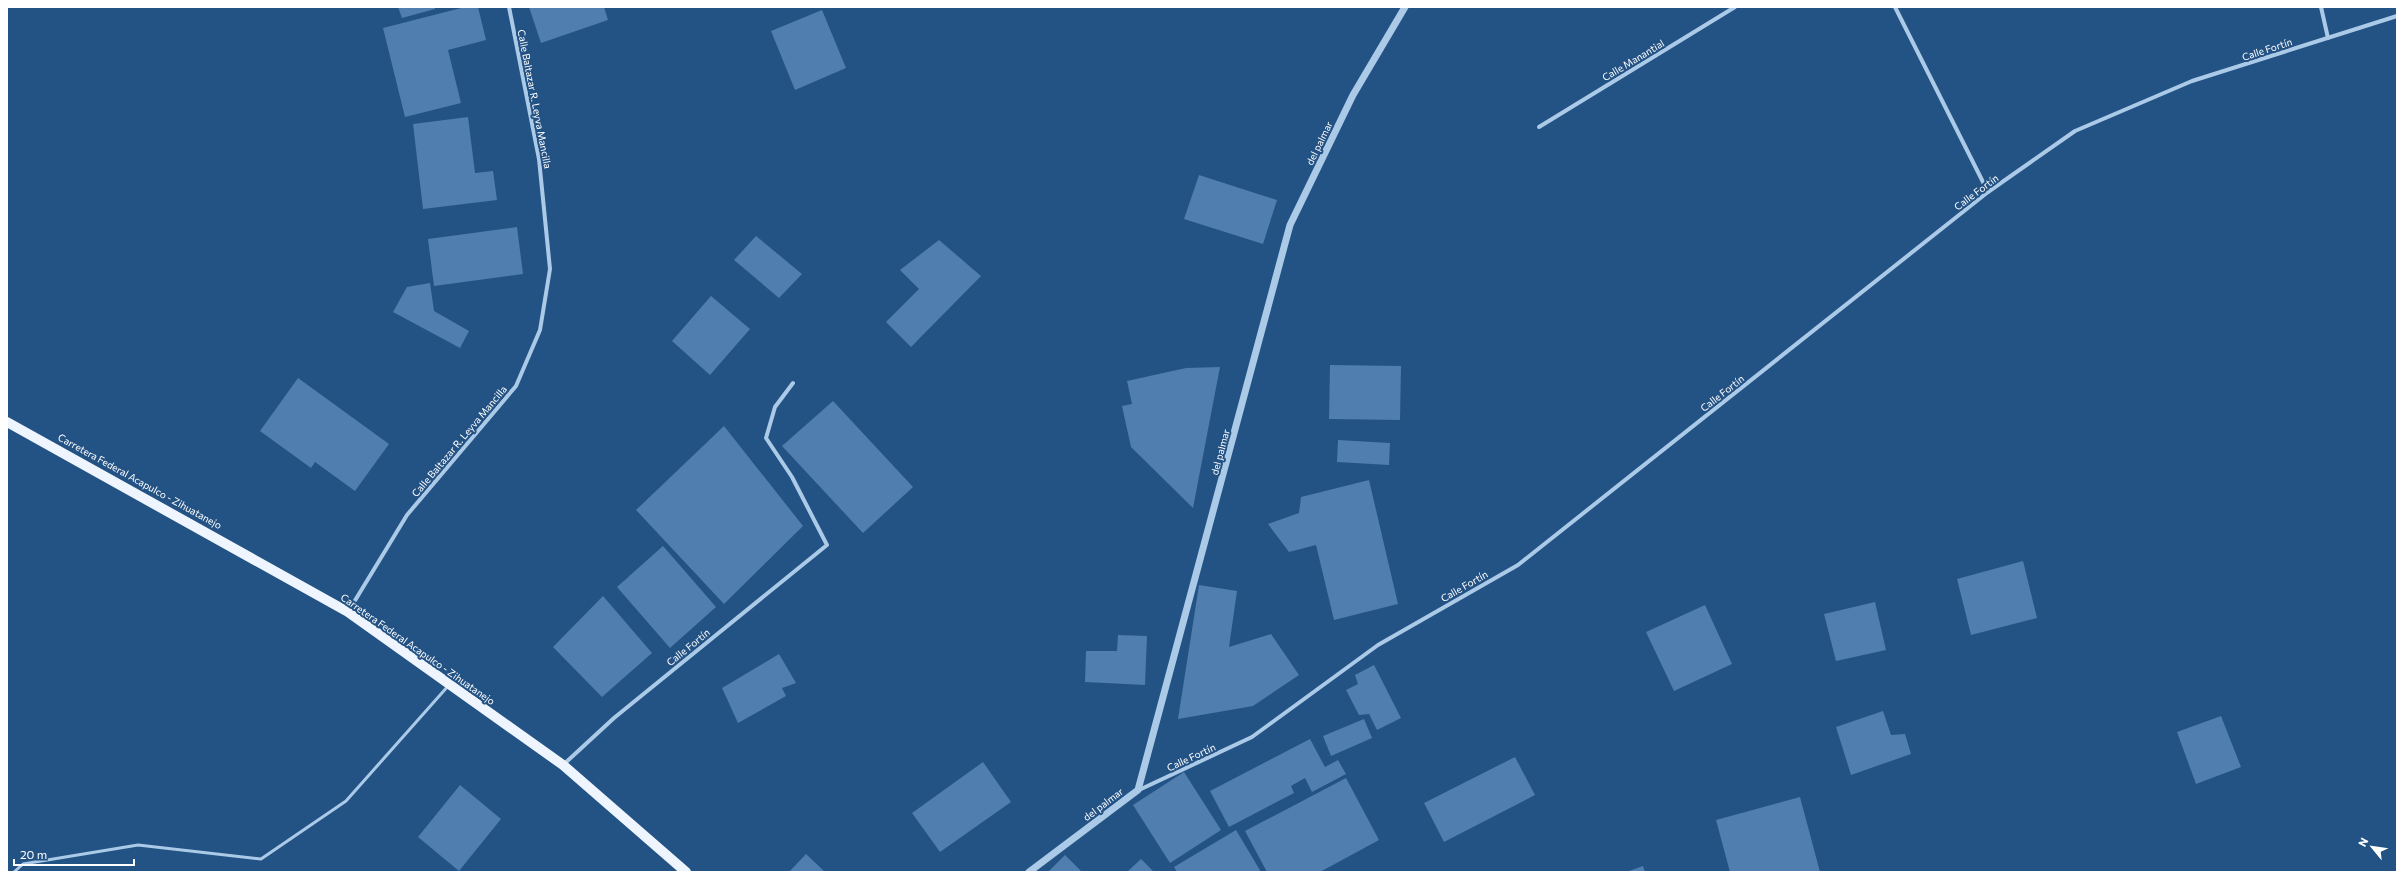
<svg xmlns="http://www.w3.org/2000/svg" width="2404" height="879" viewBox="0 0 2404 879" font-family="Commissioner,sans-serif">
<style>
.building{fill:#507eae}
.lines{fill:none;stroke-linecap:round;stroke-linejoin:round}
.service{stroke:#abcae8;stroke-width:3}
.minor{stroke:#abcae8;stroke-width:4}
.tertiary{stroke:#abcae8;stroke-width:7}
.primary{stroke:#eef5fe;stroke-width:10}
.labels{text-anchor:middle;dominant-baseline:central;stroke-width:4;stroke-linejoin:round;paint-order:stroke}
.street-label{font-size:10px;fill:#fff;stroke:#235284}
</style>
<rect width="100%" height="100%" fill="#235284"/>
<g class="building">
<polygon points="398,7 435,7 435,9 402,18"/>
<polygon points="465,7 478,7 486,40 448,50 461,103 405,117 383,28"/>
<polygon points="529,7 604,7 608,20 541,43"/>
<polygon points="822,10 846,68 795,90 771,31"/>
<polygon points="468,117 475,173 493,171 497,200 423,209 413,124"/>
<polygon points="1199,175 1277,200 1263,244 1184,219"/>
<polygon points="517,227 523,274 434,286 428,239"/>
<polygon points="756,236 802,274 779,298 734,260"/>
<polygon points="939,240 981,276 911,347 886,322 919,289 900,270"/>
<polygon points="430,283 434,311 469,331 460,348 393,312 407,287"/>
<polygon points="711,296 750,329 710,375 672,341"/>
<polygon points="1330,365 1401,366 1400,420 1329,419"/>
<polygon points="1220,367 1193,508 1131,447 1122,406 1132,404 1127,381 1186,368"/>
<polygon points="298,378 389,444 355,491 315,462 311,468 260,431"/>
<polygon points="833,401 913,487 863,533 782,446"/>
<polygon points="724,426 803,526 724,604 636,510"/>
<polygon points="1338,440 1390,443 1389,465 1337,462"/>
<polygon points="1369,480 1398,604 1334,620 1316,545 1289,552 1268,524 1299,513 1301,497"/>
<polygon points="663,546 716,607 670,648 617,587"/>
<polygon points="2023,561 2037,618 1971,635 1957,579"/>
<polygon points="1199,585 1237,591 1229,647 1271,634 1299,675 1253,706 1178,719"/>
<polygon points="603,596 652,653 602,697 553,647"/>
<polygon points="1875,602 1886,650 1836,661 1824,614"/>
<polygon points="1705,605 1732,664 1674,691 1646,632"/>
<polygon points="1118,635 1147,636 1145,685 1085,682 1086,651 1117,651"/>
<polygon points="779,654 796,683 782,688 786,696 738,723 722,688"/>
<polygon points="1374,665 1401,718 1377,730 1369,714 1359,715 1346,690 1358,684 1355,675"/>
<polygon points="1883,711 1891,735 1905,734 1911,754 1851,775 1836,727"/>
<polygon points="2221,716 2241,767 2196,784 2177,732"/>
<polygon points="1364,719 1372,738 1331,756 1323,736"/>
<polygon points="1310,739 1325,767 1338,760 1346,774 1312,792 1305,778 1291,786 1294,793 1229,827 1210,791"/>
<polygon points="1515,757 1535,795 1444,842 1424,803"/>
<polygon points="983,762 1011,802 940,852 912,813"/>
<polygon points="1184,772 1221,830 1170,863 1133,805"/>
<polygon points="1346,778 1379,840 1320,872 1267,872 1245,831"/>
<polygon points="460,785 501,819 459,871 418,837"/>
<polygon points="1800,797 1820,872 1730,872 1716,820"/>
<polygon points="1236,830 1261,872 1177,872 1174,867"/>
<polygon points="806,854 825,872 789,872"/>
<polygon points="1065,855 1082,872 1048,872"/>
<polygon points="1141,859 1154,872 1127,872"/>
<polygon points="1643,866 1645,872 1626,872"/>
</g>
<g class="lines">
<polyline class="service" points="14,872 23,864 138,845 261,859 346,801 449,685"/>
<g class="minor">
<polyline points="1895,7 1988,192"/>
<polyline points="2321,7 2328,38"/>
<polyline points="1539,127 1735,7"/>
<polyline points="348,612 407,515 516,386 540,330 550,269 539,159 509,7"/>
<polyline points="563,765 614,718 827,545 792,477 766,438 775,407 793,383"/>
<polyline points="1139,790 1252,737 1378,645 1518,565 1988,192 2075,131 2192,81 2397,16"/>
</g>
<polyline class="tertiary" points="1029,872 1138,790 1290,225 1353,95 1405,7"/>
<polyline class="primary" points="7,422 348,612 563,765 686,872"/>
</g>
<g class="labels">
<g class="street-label">
<text transform="translate(2267 49) rotate(-18)">Calle Fortín</text>
<text transform="translate(1633 60) rotate(-31)">Calle Manantial</text>
<text transform="translate(535 99) rotate(79)">Calle Baltazar R. Leyva Mancilla</text>
<text transform="translate(1319 143) rotate(-64)">del palmar</text>
<text transform="translate(1976 192) rotate(-37)">Calle Fortín</text>
<text transform="translate(1722 393) rotate(-38)">Calle Fortín</text>
<text transform="translate(459 441) rotate(-50)">Calle Baltazar R. Leyva Mancilla</text>
<text transform="translate(1220 452) rotate(-75)">del palmar</text>
<text transform="translate(140 481) rotate(29)">Carretera Federal Acapulco - Zihuatanejo</text>
<text transform="translate(1464 586) rotate(-30)">Calle Fortín</text>
<text transform="translate(688 647) rotate(-39)">Calle Fortín</text>
<text transform="translate(418 649) rotate(35)">Carretera Federal Acapulco - Zihuatanejo</text>
<text transform="translate(1191 757) rotate(-25)">Calle Fortín</text>
<text transform="translate(1103 804) rotate(-37)">del palmar</text>
</g>
</g>
<rect width="2404" height="879" fill="none" stroke="#ffffff" stroke-width="16"/>
<g transform="translate(2372 847) rotate(299)" stroke="#235284" stroke-width="3" paint-order="stroke">
<path d="M0-3L7 15L0 10L-7 15Z" fill="#ffffff"/>
<text y="-6" font-size="11" font-weight="bold" text-anchor="middle" fill="#ffffff">N</text>
</g>
<path d="M14 859v6h120v-6" fill="none" stroke="#ffffff" stroke-width="2"/>
<text x="20" y="859" font-size="12" fill="#ffffff" stroke="#235284" stroke-width="3" paint-order="stroke">20 m</text>
</svg>
